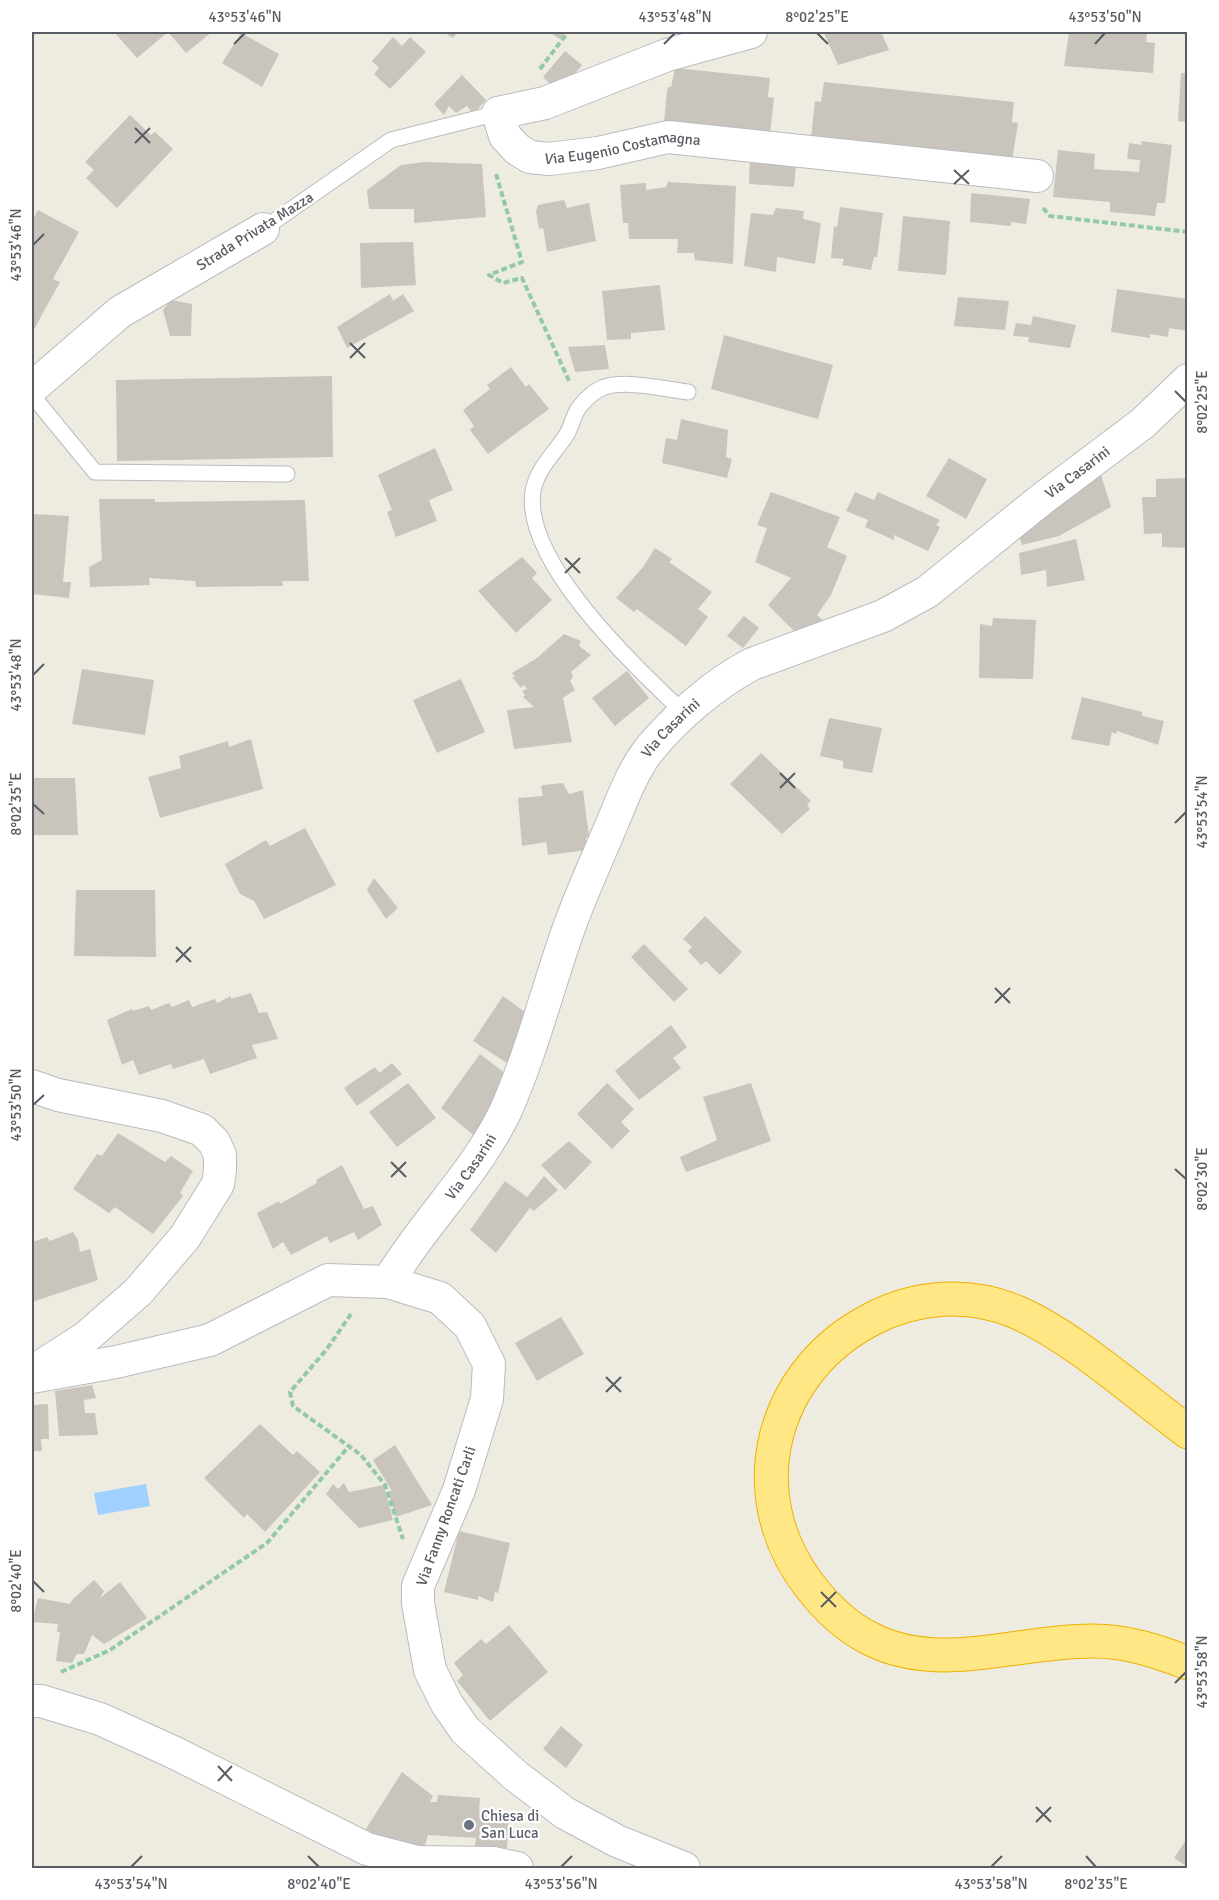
<svg xmlns="http://www.w3.org/2000/svg" width="1219" height="1900" viewBox="0 0 1219 1900" font-family="Signika,sans-serif">
<style>
.water{fill:#9fd0ff}
.building{fill:#c9c5bd}
.lines{fill:none;stroke-linecap:round;stroke-linejoin:round}
.lane-casing{stroke:#b9bbc1;stroke-width:17}
.street-casing{stroke:#b9bbc1;stroke-width:34}
.highway-casing{stroke:#eeb100;stroke-width:35}
.path{stroke:#93c9a5;stroke-width:4;stroke-dasharray:6 3;stroke-linecap:butt}
.lane{stroke:#fff;stroke-width:15}
.street{stroke:#fff;stroke-width:32}
.highway{stroke:#ffe786;stroke-width:33}
.ticks{fill:none;stroke:#595d63;stroke-width:2}
.worship-dot{fill:#6b7280;stroke:#fff;stroke-width:2}
.labels{text-anchor:middle;dominant-baseline:central;stroke-width:4.5;stroke-linejoin:round;paint-order:stroke}
.street-label{font-size:15px;fill:#595d63;stroke:#fff}
.worship-label{font-size:15px;fill:#5b616d;stroke:#fff;text-anchor:start}
.neatline{fill:none;stroke:#595d63;stroke-width:2}
.ticks-label{font-size:15px;text-anchor:middle;fill:#595d63}
</style>
<rect width="100%" height="100%" fill="#eeece0"/>
<polygon class="water" points="146,1484 150,1506 98,1515 94,1493"/>
<g class="building">
<polygon points="114,32 212,32 186,53 168,32 137,58"/>
<polygon points="443,32 458,32 453,38"/>
<polygon points="549,32 565,32 560,39"/>
<polygon points="827,32 881,32 889,50 838,65 824,33"/>
<polygon points="1069,32 1147,32 1146,42 1155,43 1153,73 1064,66"/>
<polygon points="241,33 279,54 262,87 222,63"/>
<polygon points="393,37 402,46 410,37 426,52 390,89 374,74 379,68 372,61"/>
<polygon points="565,51 582,65 567,84 557,91 543,77"/>
<polygon points="675,68 770,78 768,97 774,98 770,134 664,122 667,91 668,87 671,87"/>
<polygon points="1181,73 1188,73 1188,122 1178,121"/>
<polygon points="462,75 486,100 473,114 467,106 456,113 449,106 444,115 434,104"/>
<polygon points="824,82 1014,102 1012,122 1018,123 1012,161 811,138 815,101 821,102"/>
<polygon points="130,115 151,135 155,132 173,149 117,208 86,178 94,170 85,162"/>
<polygon points="1141,141 1172,145 1165,203 1157,203 1155,216 1110,212 1110,202 1053,197 1058,150 1095,154 1094,169 1139,172 1140,160 1127,159 1129,143 1142,145"/>
<polygon points="750,154 796,164 794,187 749,184"/>
<polygon points="425,162 482,164 486,217 414,223 414,209 369,209 367,190 401,165"/>
<polygon points="668,182 736,186 733,264 695,260 694,253 677,253 678,239 629,239 628,223 623,223 620,185 646,183 646,190 666,187"/>
<polygon points="971,193 1030,199 1026,224 1011,222 1011,226 970,222"/>
<polygon points="564,200 567,208 589,203 596,241 547,252 543,228 539,229 536,211 538,205"/>
<polygon points="840,207 883,213 877,257 874,257 871,270 842,265 844,259 831,258 834,226 837,227"/>
<polygon points="776,208 804,211 803,219 821,223 815,264 777,257 776,272 744,266 751,213 773,215"/>
<polygon points="38,210 79,232 53,279 60,282 32,333 32,221"/>
<polygon points="903,216 950,221 946,275 898,271"/>
<polygon points="413,242 416,285 361,288 360,243"/>
<polygon points="660,285 665,330 631,333 631,339 607,340 602,291"/>
<polygon points="1117,289 1188,299 1188,331 1169,328 1168,337 1150,334 1150,338 1111,332"/>
<polygon points="390,294 393,301 403,294 414,311 347,348 337,327"/>
<polygon points="958,297 1009,301 1005,330 954,326"/>
<polygon points="171,300 192,304 191,336 170,336 163,310"/>
<polygon points="1033,316 1076,325 1070,348 1028,342 1029,337 1013,336 1016,323 1031,325"/>
<polygon points="724,335 833,365 818,419 711,389"/>
<polygon points="605,345 609,369 575,372 568,347"/>
<polygon points="511,367 526,387 529,384 549,409 488,454 470,430 474,426 463,410 490,389 487,385"/>
<polygon points="332,376 333,457 117,461 116,380"/>
<polygon points="681,419 728,430 726,457 732,459 727,478 662,463 666,438 677,440"/>
<polygon points="435,448 453,490 429,500 437,521 396,537 387,512 392,510 378,475"/>
<polygon points="949,458 987,479 966,519 926,496"/>
<polygon points="1101,475 1111,507 1059,536 1022,545 1017,527"/>
<polygon points="1188,478 1188,548 1162,547 1162,533 1144,534 1142,497 1156,497 1156,479"/>
<polygon points="771,492 840,517 827,547 847,556 831,595 817,615 830,627 801,638 768,605 791,578 755,562 767,528 757,525"/>
<polygon points="855,492 874,500 878,492 940,520 936,525 940,527 928,551 894,535 894,540 865,527 868,520 846,511"/>
<polygon points="99,499 155,499 155,502 305,500 309,581 282,581 283,586 196,587 195,581 149,578 150,585 90,587 89,567 102,560"/>
<polygon points="32,514 69,516 63,582 71,582 69,598 32,594"/>
<polygon points="1076,539 1085,580 1047,587 1046,570 1021,575 1019,553"/>
<polygon points="655,548 672,559 669,562 712,592 698,609 708,617 686,646 637,609 634,612 616,598 643,567"/>
<polygon points="522,557 537,573 532,578 552,600 516,633 478,591"/>
<polygon points="744,616 759,628 743,648 727,636"/>
<polygon points="993,618 1036,620 1033,679 979,678 980,624 992,626"/>
<polygon points="564,634 581,641 579,646 591,655 571,672 573,677 570,681 575,690 563,698 572,742 514,749 507,710 534,707 523,697 525,695 522,691 527,689 524,685 521,688 512,677 515,677 512,673 537,658"/>
<polygon points="82,669 154,680 145,735 72,724"/>
<polygon points="627,671 649,698 615,726 592,698"/>
<polygon points="461,679 485,732 437,753 413,700"/>
<polygon points="1082,697 1142,712 1142,716 1164,721 1158,745 1117,731 1116,734 1112,732 1109,746 1071,739"/>
<polygon points="829,718 882,728 872,773 843,768 843,761 820,756"/>
<polygon points="251,739 263,789 160,818 148,777 181,768 179,756 228,741 229,747"/>
<polygon points="761,753 811,801 807,805 810,809 782,834 730,784"/>
<polygon points="32,778 75,778 78,835 32,835"/>
<polygon points="563,783 569,794 583,790 589,837 586,837 587,850 548,855 546,842 522,846 518,798 543,796 541,787 543,785"/>
<polygon points="305,828 336,885 264,919 254,901 240,894 225,864 266,840 270,846"/>
<polygon points="374,878 398,908 386,919 367,890"/>
<polygon points="76,890 155,890 156,957 74,956"/>
<polygon points="705,916 742,952 720,975 706,961 701,965 688,951 692,947 683,939"/>
<polygon points="644,944 688,989 674,1002 631,957"/>
<polygon points="251,993 259,1013 267,1012 278,1039 252,1045 257,1058 210,1074 204,1059 173,1069 171,1064 139,1075 133,1060 122,1065 107,1020 132,1009 133,1011 149,1006 151,1010 169,1003 172,1007 189,1000 192,1007 215,999 217,1003 231,996 231,999"/>
<polygon points="503,996 525,1012 513,1067 473,1041"/>
<polygon points="671,1025 687,1047 673,1058 681,1068 639,1100 615,1071"/>
<polygon points="480,1054 514,1080 479,1140 441,1108"/>
<polygon points="392,1063 402,1074 357,1106 344,1088 375,1067 379,1073"/>
<polygon points="408,1083 436,1118 397,1147 369,1112"/>
<polygon points="607,1083 634,1109 621,1122 630,1131 612,1149 577,1114"/>
<polygon points="751,1083 771,1141 686,1172 680,1157 717,1140 703,1097"/>
<polygon points="118,1133 165,1162 171,1156 193,1171 180,1193 183,1196 153,1234 115,1207 109,1213 73,1189 97,1154 102,1156"/>
<polygon points="569,1141 592,1162 565,1190 541,1165"/>
<polygon points="342,1165 364,1209 373,1206 382,1225 358,1240 354,1232 330,1243 327,1236 291,1255 283,1242 273,1249 257,1213 279,1201 280,1204 317,1183 316,1180"/>
<polygon points="544,1176 558,1190 534,1211 530,1208 496,1253 470,1230 505,1181 527,1197"/>
<polygon points="73,1232 78,1240 80,1252 90,1249 98,1280 32,1302 32,1242 47,1237 50,1241"/>
<polygon points="561,1317 584,1354 537,1381 515,1343"/>
<polygon points="92,1385 96,1398 84,1400 85,1413 95,1413 98,1435 59,1436 55,1391"/>
<polygon points="48,1404 49,1439 41,1439 42,1451 32,1451 32,1405"/>
<polygon points="260,1424 293,1455 297,1451 320,1472 265,1532 247,1514 244,1518 204,1478"/>
<polygon points="395,1445 432,1505 396,1517 388,1491 392,1491 373,1460"/>
<polygon points="344,1483 349,1492 384,1485 393,1520 359,1528 326,1494 333,1484 338,1489"/>
<polygon points="459,1531 510,1543 498,1593 495,1592 493,1602 478,1596 478,1600 444,1592"/>
<polygon points="94,1580 104,1591 100,1598 120,1582 147,1618 104,1644 92,1635 84,1654 77,1654 72,1663 56,1661 60,1632 57,1632 58,1624 32,1622 38,1598 70,1604 73,1599"/>
<polygon points="509,1625 548,1672 490,1721 457,1681 463,1675 454,1663 481,1639 486,1644"/>
<polygon points="561,1726 583,1745 566,1768 543,1749"/>
<polygon points="402,1772 433,1796 430,1802 437,1802 438,1795 480,1798 479,1812 509,1814 507,1848 475,1846 476,1838 428,1835 422,1855 394,1845 366,1829"/>
<polygon points="1188,1837 1188,1867 1174,1858"/>
</g>
<g class="lines">
<defs>
<g id="lane">
<polyline points="263,229 391,140 498,113"/>
<polyline points="32,395 95,472 287,474"/>
<path d="M685,714C637,668 522,562 533,491C537,469 553,455 565,437C572,428 573,413 581,405C586,399 595,391 602,388C623,379 665,389 688,392"/>
</g>
<g id="street">
<path id="s1" d="M751,32L667,55L545,103L498,113L505,136L517,149L530,157L549,159L598,153L668,137L1037,176"/>
<polyline points="32,388 120,312 263,229"/>
<polyline points="32,1086 58,1095 162,1116 202,1130 214,1142 220,1155 220,1170 218,1184 185,1237 138,1292 85,1338 35,1370"/>
<path id="s2" d="M388,1282C423,1223 477,1172 506,1110C530,1056 545,998 564,942C576,905 593,869 608,833C620,806 630,775 648,751C675,718 714,684 752,664L883,616L927,592L1042,499L1143,423L1188,380"/>
<polyline points="32,1377 116,1362 210,1340 328,1280 388,1282 440,1298 470,1326 489,1364 487,1399 459,1490 418,1586 418,1603 430,1670 447,1704 465,1730 516,1776 565,1813 617,1841 684,1868"/>
<polyline points="32,1701 41,1701 100,1719 173,1752 367,1849 417,1862 493,1863 517,1868"/>
</g>
<path id="highway" d="M1188,1432C1138,1395 1070,1334 1014,1311C968,1292 916,1296 872,1319C772,1370 738,1492 809,1585C825,1606 845,1626 869,1638C939,1675 1019,1640 1093,1641C1127,1641 1157,1651 1188,1663"/>
</defs>
<use href="#lane" class="lane-casing"/>
<use href="#street" class="street-casing"/>
<use href="#highway" class="highway-casing"/>
<g class="path">
<polyline points="540,69 568,32"/>
<polyline points="496,174 522,262 489,275 503,283 522,278 570,383"/>
<polyline points="1043,208 1050,216 1188,232"/>
<polyline points="351,1314 327,1349 290,1392 293,1406 361,1455 385,1485 403,1539"/>
<polyline points="61,1672 110,1650 267,1543 349,1446"/>
</g>
<use href="#lane" class="lane"/>
<use href="#street" class="street"/>
<use href="#highway" class="highway"/>
</g>
<path class="ticks" d="M817,33L828,44M234,44L245,33M664,44L675,33M1095,44L1105,33M135,128L150,143M135,143L150,128M954,170L969,184M954,184L969,170M33,245L44,234M350,343L365,358M350,358L365,343M1175,391L1186,402M565,558L580,573M565,573L580,558M33,675L44,664M780,773L795,788M780,788L795,773M33,804L44,814M1175,823L1186,812M176,947L191,962M176,962L191,947M995,988L1010,1003M995,1003L1010,988M33,1105L44,1095M391,1162L406,1177M1175,1169L1186,1179M391,1177L406,1162M606,1377L621,1392M606,1392L621,1377M33,1581L44,1592M821,1592L836,1607M821,1607L836,1592M1175,1683L1186,1672M218,1766L232,1781M218,1781L232,1766M1036,1807L1051,1822M1036,1822L1051,1807M308,1856L319,1867M1086,1856L1096,1867M131,1867L142,1856M561,1867L572,1856M991,1867L1002,1856"/>
<circle class="worship-dot" cx="469" cy="1825" r="6"/>
<g class="labels">
<g class="street-label">
<text stroke="none"><textPath href="#s1" startOffset="417">Via Eugenio Costamagna</textPath></text>
<text transform="translate(255 231) rotate(-32)">Strada Privata Mazza</text>
<text stroke="none"><textPath href="#s2" startOffset="1114">Via Casarini</textPath></text>
<text stroke="none"><textPath href="#s2" startOffset="628">Via Casarini</textPath></text>
<text stroke="none"><textPath href="#s2" startOffset="142">Via Casarini</textPath></text>
<text transform="translate(446 1516) rotate(-70)">Via Fanny Roncati Carli</text>
</g>
<g class="worship-label">
<text x="481" y="1816">Chiesa di<tspan x="481" dy="17">San Luca</tspan></text>
</g>
</g>
<rect width="1219" height="1900" fill="none" stroke="#ffffff" stroke-width="66"/>
<rect x="33" y="33" width="1153" height="1834" class="neatline"/>
<g class="ticks-label">
<text x="245" y="22">43°53'46"N</text>
<text x="675" y="22">43°53'48"N</text>
<text x="817" y="22">8°02'25"E</text>
<text x="1105" y="22">43°53'50"N</text>
<text transform="translate(16 245) rotate(-90)" y="5">43°53'46"N</text>
<text transform="translate(1202 402) rotate(-90)" y="5">8°02'25"E</text>
<text transform="translate(16 675) rotate(-90)" y="5">43°53'48"N</text>
<text transform="translate(16 804) rotate(-90)" y="5">8°02'35"E</text>
<text transform="translate(1202 812) rotate(-90)" y="5">43°53'54"N</text>
<text transform="translate(16 1105) rotate(-90)" y="5">43°53'50"N</text>
<text transform="translate(1202 1179) rotate(-90)" y="5">8°02'30"E</text>
<text transform="translate(16 1581) rotate(-90)" y="5">8°02'40"E</text>
<text transform="translate(1202 1672) rotate(-90)" y="5">43°53'58"N</text>
<text x="131" y="1889">43°53'54"N</text>
<text x="319" y="1889">8°02'40"E</text>
<text x="561" y="1889">43°53'56"N</text>
<text x="991" y="1889">43°53'58"N</text>
<text x="1096" y="1889">8°02'35"E</text>
</g>
</svg>
